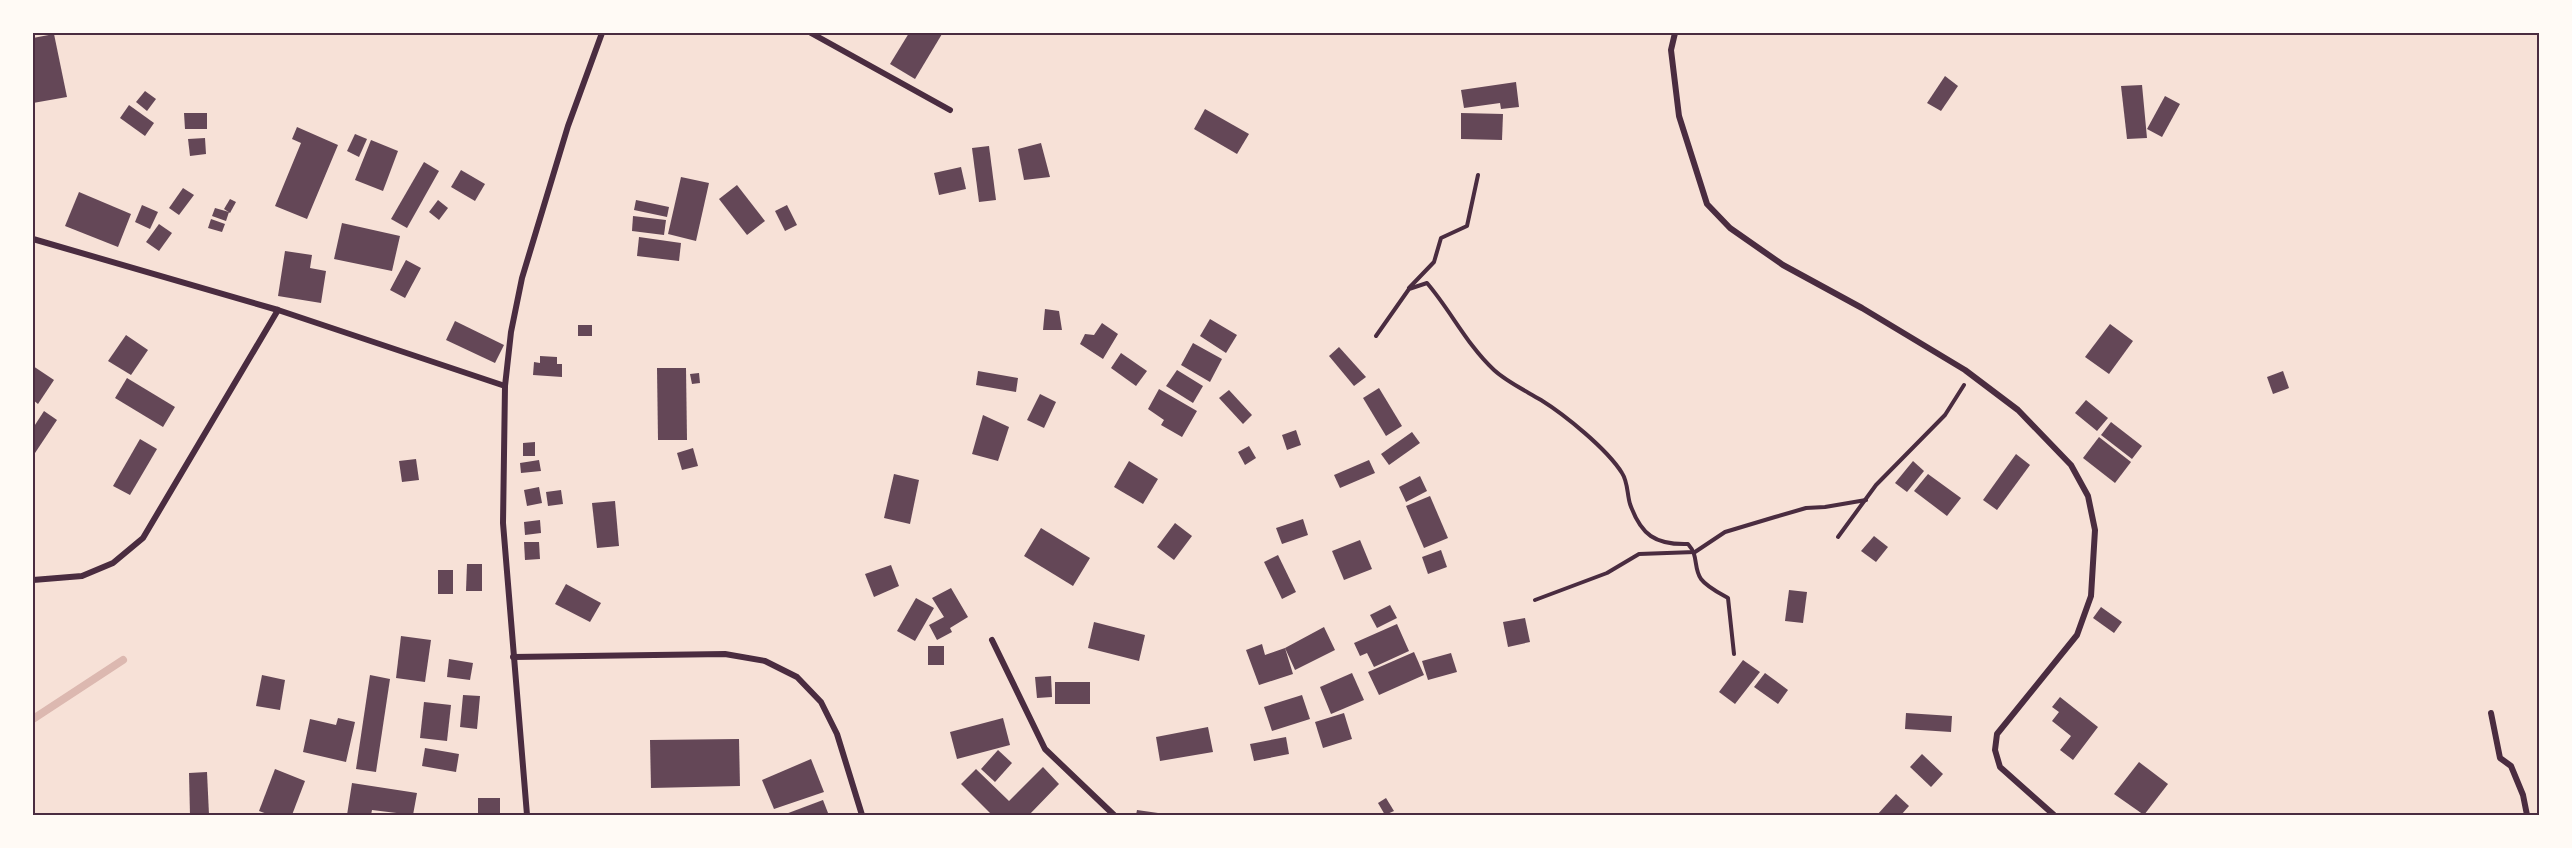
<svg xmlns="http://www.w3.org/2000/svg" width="2572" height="848" viewBox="0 0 2572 848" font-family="'Work Sans',sans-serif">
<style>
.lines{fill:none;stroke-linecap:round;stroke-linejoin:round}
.stream{stroke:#dcb8b0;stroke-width:8}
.building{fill:#644757}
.path{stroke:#4a2c40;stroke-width:4}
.minor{stroke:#4a2c40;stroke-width:6}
.neatline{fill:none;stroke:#4a2c40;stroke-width:2}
</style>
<rect width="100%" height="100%" fill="#f7e1d7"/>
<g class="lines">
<polyline class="stream" points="33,719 123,660"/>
</g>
<g class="building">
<polygon points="909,33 942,34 915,79 890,64"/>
<polygon points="54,34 67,97 33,103 33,38"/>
<polygon points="1945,76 1958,86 1941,111 1927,103"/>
<polygon points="1516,82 1519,107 1501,109 1500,103 1464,108 1461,90"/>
<polygon points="2142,85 2147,138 2127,139 2121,86"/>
<polygon points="145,91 156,99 147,111 136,102"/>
<polygon points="2165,96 2180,104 2162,137 2147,129"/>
<polygon points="129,105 154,123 145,136 120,118"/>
<polygon points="1205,109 1249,134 1237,154 1194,129"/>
<polygon points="184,113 207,113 207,129 185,129"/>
<polygon points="1461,113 1503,114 1502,140 1461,139"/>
<polygon points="297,127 338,145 307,219 275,206 301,143 292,139"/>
<polygon points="355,134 367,139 359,157 347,151"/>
<polygon points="205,138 206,154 190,156 188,139"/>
<polygon points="371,140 398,151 383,191 355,180"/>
<polygon points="1041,143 1050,177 1024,180 1018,149"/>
<polygon points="989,146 996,200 979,202 972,148"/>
<polygon points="424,162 439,171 407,228 391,219"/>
<polygon points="961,167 966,189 939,195 934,173"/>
<polygon points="461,170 485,184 475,201 451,187"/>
<polygon points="681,177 709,183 696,241 668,234"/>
<polygon points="737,185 765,221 747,235 719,199"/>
<polygon points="183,188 194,195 179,215 169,208"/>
<polygon points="79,192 131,214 118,247 65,226"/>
<polygon points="230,199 236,202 230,213 224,209"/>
<polygon points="438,200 448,208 439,220 429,212"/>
<polygon points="636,200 669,207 667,217 634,210"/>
<polygon points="142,205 158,212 150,229 135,222"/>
<polygon points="787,205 797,225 785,231 775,211"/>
<polygon points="215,208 229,212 226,221 212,216"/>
<polygon points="633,216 666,220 664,235 632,231"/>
<polygon points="211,219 225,224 222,232 208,228"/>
<polygon points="342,223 400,236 392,271 334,259"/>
<polygon points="159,224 172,233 159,251 146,242"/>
<polygon points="639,237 681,243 679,261 637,256"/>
<polygon points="285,251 312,255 310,268 326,271 321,303 278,296"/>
<polygon points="406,260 421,268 405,298 390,290"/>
<polygon points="1045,309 1059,311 1062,330 1043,330"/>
<polygon points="1210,319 1237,335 1226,353 1200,336"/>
<polygon points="455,321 504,345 495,363 446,340"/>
<polygon points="1102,323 1118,334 1103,359 1080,344 1085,334 1094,335"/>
<polygon points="2110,324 2133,341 2109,374 2085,357"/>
<rect x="578" y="325" width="14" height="11"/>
<polygon points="126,335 148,350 131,375 108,361"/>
<polygon points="1193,343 1222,359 1210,382 1181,365"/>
<polygon points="1339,347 1366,377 1354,386 1329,356"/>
<polygon points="1121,353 1147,371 1136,386 1111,368"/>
<polygon points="540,356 557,357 557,364 562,364 562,377 533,375 534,362 540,363"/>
<polygon points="33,366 54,380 38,404 33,400"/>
<polygon points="657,368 686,368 687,440 658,440"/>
<polygon points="1177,370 1203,386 1193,403 1166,386"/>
<polygon points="978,371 1018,378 1016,392 976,385"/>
<polygon points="2283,371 2289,388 2273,394 2267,377"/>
<polygon points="699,373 700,383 692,384 690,374"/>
<polygon points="127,378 175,407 163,427 115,398"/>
<polygon points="1379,388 1402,426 1386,436 1363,398"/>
<polygon points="1159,389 1197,411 1182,437 1161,425 1164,420 1148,409"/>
<polygon points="1229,390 1252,415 1243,424 1219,398"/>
<polygon points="1040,394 1056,402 1044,428 1027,420"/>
<polygon points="2086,400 2108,418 2097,431 2075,413"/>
<polygon points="44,411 57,420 33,456 33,428"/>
<polygon points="983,415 1009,427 998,461 972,454"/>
<polygon points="2111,422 2142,446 2132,459 2101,435"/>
<polygon points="1296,430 1301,445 1287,450 1282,435"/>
<polygon points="1412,432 1420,443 1389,465 1381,454"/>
<polygon points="2099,437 2131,462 2115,483 2083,458"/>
<polygon points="140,439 157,449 130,495 113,486"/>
<polygon points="535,442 535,456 523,456 523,443"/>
<polygon points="1249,446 1256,458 1245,465 1238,452"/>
<polygon points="693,448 698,466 682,470 677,453"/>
<polygon points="2016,454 2030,465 1997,510 1983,500"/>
<polygon points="416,459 419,480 402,482 399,461"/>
<polygon points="539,460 541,471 521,473 520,463"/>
<polygon points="1369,460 1375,473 1340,488 1334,475"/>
<polygon points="1129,461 1158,479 1143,504 1114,487"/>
<polygon points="1913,461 1924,471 1907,492 1895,483"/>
<polygon points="894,474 919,480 910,524 884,518"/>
<polygon points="1928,474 1961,498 1947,516 1914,491"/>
<polygon points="1420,476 1427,491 1406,502 1399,487"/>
<polygon points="539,487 542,503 527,506 524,490"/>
<polygon points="561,490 563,504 548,506 546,492"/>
<polygon points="1430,496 1448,538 1424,548 1406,506"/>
<polygon points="615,501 619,546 597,548 592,503"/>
<polygon points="1303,519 1308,535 1282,544 1276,528"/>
<polygon points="540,520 541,533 525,535 524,522"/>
<polygon points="1175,523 1192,536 1174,560 1157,547"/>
<polygon points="1041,528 1090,558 1073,586 1024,556"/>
<polygon points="1874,536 1888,547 1876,562 1861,551"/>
<polygon points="1360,540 1372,569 1344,580 1332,551"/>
<polygon points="524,542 539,542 540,559 525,560"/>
<polygon points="1441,550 1447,567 1428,574 1422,557"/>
<polygon points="1278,555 1296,592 1282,599 1264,562"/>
<polygon points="467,564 482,564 482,591 466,591"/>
<polygon points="891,565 899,586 874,597 865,574"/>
<rect x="438" y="570" width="15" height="24"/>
<polygon points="566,584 601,603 590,622 555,604"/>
<polygon points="951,588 968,617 950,628 952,632 937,640 929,625 944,617 932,598"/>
<polygon points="1789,590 1807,592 1803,623 1785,621"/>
<polygon points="916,598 934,608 915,641 897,631"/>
<polygon points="1390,605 1397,618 1377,628 1370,615"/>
<polygon points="2101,607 2122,622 2114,633 2093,618"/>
<polygon points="1525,618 1530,642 1508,647 1503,622"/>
<polygon points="1094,622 1145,635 1139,661 1088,648"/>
<polygon points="1397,624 1409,651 1374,667 1367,653 1360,656 1354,643"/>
<polygon points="1324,627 1335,650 1295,670 1285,648 1293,674 1259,685 1246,650 1262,644 1265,655 1285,648"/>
<polygon points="401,636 431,640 425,682 396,678"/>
<rect x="928" y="646" width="16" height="19"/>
<polygon points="1414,652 1424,675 1379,695 1368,672"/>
<polygon points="1451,653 1457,672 1428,680 1422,661"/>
<polygon points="449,659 473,663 470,680 447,677"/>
<polygon points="1743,660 1760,672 1735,704 1719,692"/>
<polygon points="1352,673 1364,700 1331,714 1320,687"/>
<polygon points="1765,673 1788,690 1778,704 1754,687"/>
<polygon points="262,675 285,680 280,710 256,706"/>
<polygon points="370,675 390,679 376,772 356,769"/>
<polygon points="1051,676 1052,697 1037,698 1035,677"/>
<rect x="1055" y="682" width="35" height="22"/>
<polygon points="463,695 480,696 477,729 460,727"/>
<polygon points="1302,695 1310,719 1272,731 1264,707"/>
<polygon points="2060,697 2098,727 2073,760 2060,750 2071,736 2052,721 2059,712 2052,707"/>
<polygon points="424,702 451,705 447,741 420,738"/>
<polygon points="1344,713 1352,739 1323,748 1315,722"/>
<polygon points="1906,713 1952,716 1951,732 1905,729"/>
<polygon points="338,718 355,722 346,762 303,752 310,719 336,725"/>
<polygon points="1003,718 1010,745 957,759 950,732"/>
<polygon points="1208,727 1213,752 1160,761 1156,737"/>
<polygon points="1286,737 1289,754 1254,761 1250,744"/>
<polygon points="739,739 740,786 651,788 650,740"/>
<polygon points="425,748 459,754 456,772 422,766"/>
<polygon points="998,750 1012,763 995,782 981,769"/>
<polygon points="1922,754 1943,774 1931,787 1910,767"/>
<polygon points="811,759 824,792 774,809 762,780"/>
<polygon points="2139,762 2168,784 2144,815 2114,794"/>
<polygon points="1043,767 1059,784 1029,815 992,815 961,784 976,769 1009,801"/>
<polygon points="275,769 305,781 292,815 270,815 259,811"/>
<polygon points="207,772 209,815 190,815 189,773"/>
<polygon points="352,783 417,793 413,815 372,810 371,815 347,815"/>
<polygon points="1896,794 1909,806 1901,815 1877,815"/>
<rect x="478" y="798" width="22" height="17"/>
<polygon points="1386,798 1394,811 1385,815 1378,803"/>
<polygon points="823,800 828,813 783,815"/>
<polygon points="1137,810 1165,814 1165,815 1136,815"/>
</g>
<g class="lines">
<g class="path">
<polyline points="1409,288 1434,262 1441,238 1467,226 1478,175"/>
<path d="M1376,336L1409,289L1427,283C1451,311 1467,345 1494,370C1507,382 1526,391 1541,400C1565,415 1607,449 1622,473C1628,482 1627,494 1630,504C1641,535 1655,545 1688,544C1699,556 1693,567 1701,579C1707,587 1719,593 1728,598L1734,654"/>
<polyline points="1838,537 1876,485 1945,415 1964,385"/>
<polyline points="1535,600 1607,573 1639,554 1695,552 1725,532 1775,517 1806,508 1825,507 1866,500"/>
</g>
<g class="minor">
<polyline points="811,33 950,110"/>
<polyline points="1675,33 1671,50 1679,116 1707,204 1730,228 1783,265 1862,308 1965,370 2018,410 2071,465 2088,496 2095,530 2091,596 2077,635 1997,734 1995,750 2000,767 2054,815"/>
<polyline points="33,239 278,310 505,386"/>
<polyline points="33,580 82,576 113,563 143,538 278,310"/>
<polyline points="992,640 1045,749 1114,815"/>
<polyline points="513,657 725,654 765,661 797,677 821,702 837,734 862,815"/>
<polyline points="2491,713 2500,758 2511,766 2523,795 2527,815"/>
<polyline points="527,815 503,523 505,386 511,332 522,278 568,126 602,33"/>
</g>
</g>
<rect width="2572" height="848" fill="none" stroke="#fffaf5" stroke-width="69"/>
<rect x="34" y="34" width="2504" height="780" class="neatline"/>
</svg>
